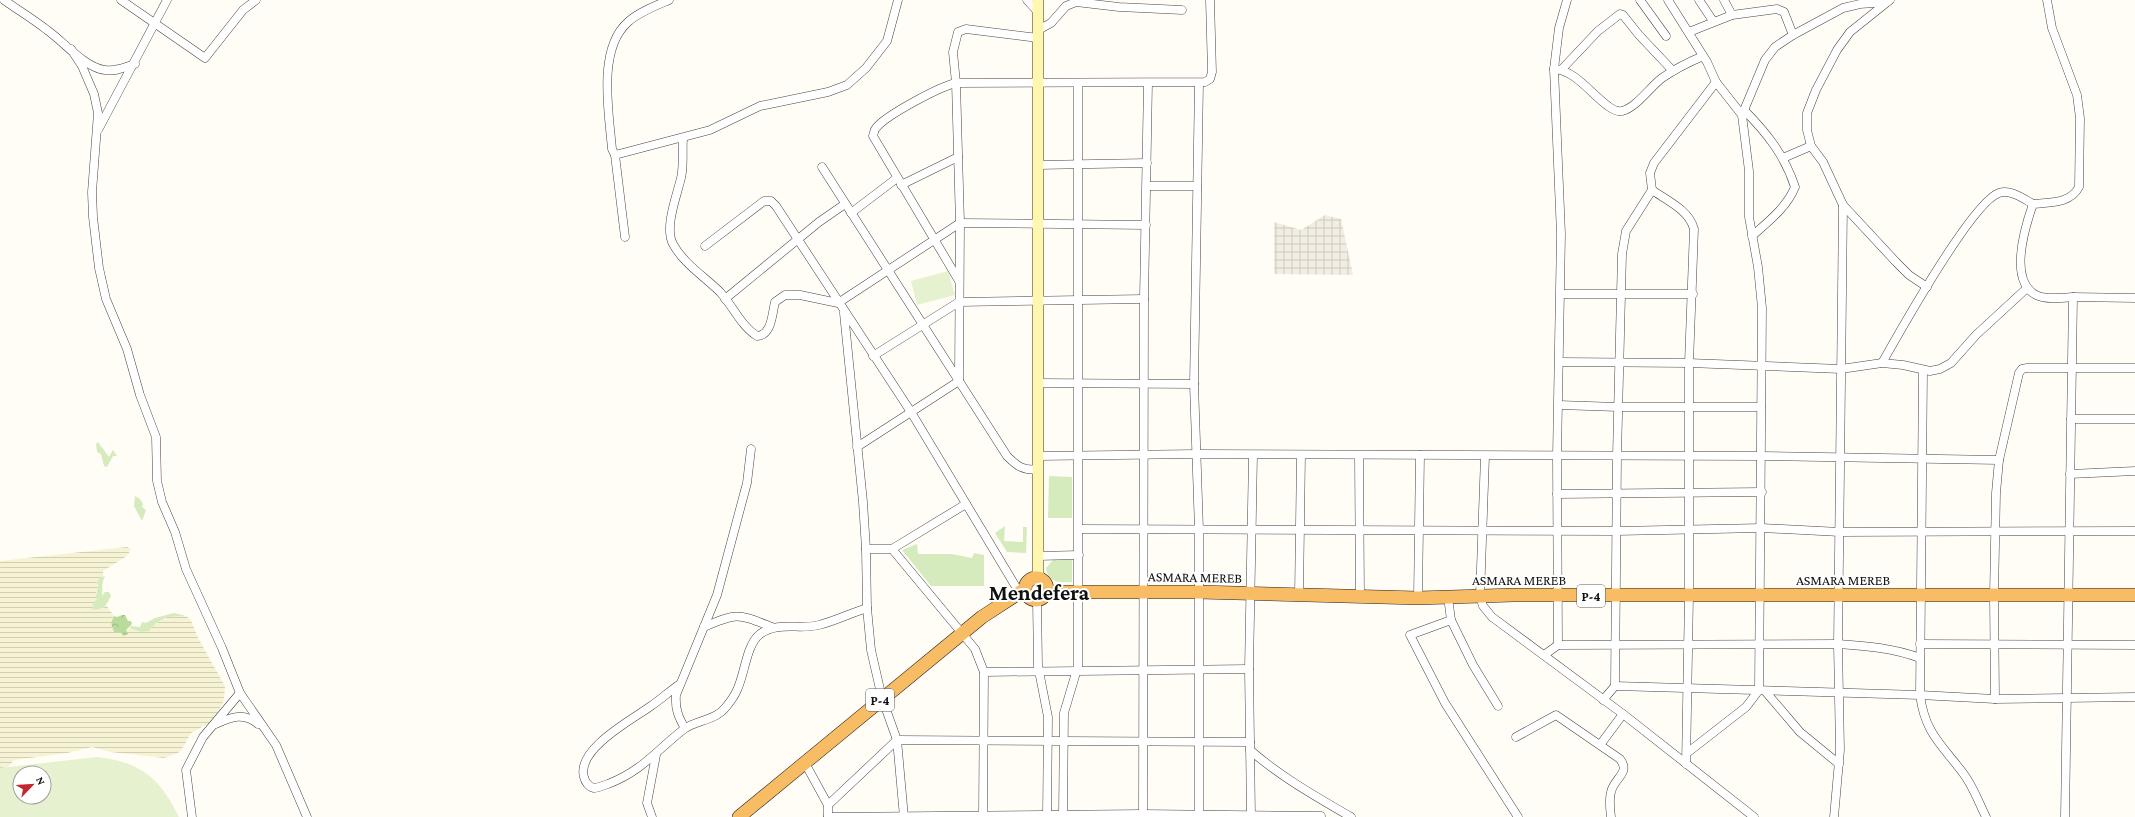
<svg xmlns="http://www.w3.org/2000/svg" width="2135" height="817" viewBox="0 0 2135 817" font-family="'Crimson Pro',serif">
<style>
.farmland{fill:url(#farmland-rules)}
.grass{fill:#d5ebbd}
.forest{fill:url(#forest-crowns)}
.pitch{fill:#e6f2cf;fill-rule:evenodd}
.plaza{fill:url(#plaza-grid)}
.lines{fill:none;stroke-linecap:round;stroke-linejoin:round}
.minor-casing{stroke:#444;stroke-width:9}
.secondary-casing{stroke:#333;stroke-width:12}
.trunk-casing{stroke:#222;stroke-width:14}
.minor{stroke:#fff;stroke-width:8}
.secondary{stroke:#fff6b0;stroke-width:11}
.trunk{stroke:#f7bc64;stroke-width:13}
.labels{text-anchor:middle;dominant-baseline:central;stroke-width:4;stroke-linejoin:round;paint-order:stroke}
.shield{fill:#fff;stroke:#585858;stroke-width:1}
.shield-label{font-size:13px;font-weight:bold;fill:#111}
.street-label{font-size:14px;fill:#111;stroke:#fff}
.town-label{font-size:22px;font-weight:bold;fill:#111;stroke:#fff}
</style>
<defs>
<pattern id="farmland-rules" width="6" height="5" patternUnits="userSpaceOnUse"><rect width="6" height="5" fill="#f6f3d4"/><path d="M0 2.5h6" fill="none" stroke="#d2cfb5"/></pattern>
<pattern id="forest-crowns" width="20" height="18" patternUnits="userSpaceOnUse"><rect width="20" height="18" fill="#b9dc9c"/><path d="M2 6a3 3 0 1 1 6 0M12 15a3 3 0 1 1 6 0" fill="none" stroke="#9ebc85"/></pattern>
<pattern id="plaza-grid" width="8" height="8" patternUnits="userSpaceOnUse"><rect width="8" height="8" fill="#f1ede2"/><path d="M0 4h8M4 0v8" fill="none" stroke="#cecac1"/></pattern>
</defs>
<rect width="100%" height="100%" fill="#fffdf5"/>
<polygon class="farmland" points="127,547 131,549 127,556 103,571 103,576 96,583 98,588 96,592 98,598 95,603 96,610 102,609 106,605 114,616 111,623 113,628 126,631 130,628 141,632 167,617 186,616 191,620 198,638 225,686 224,700 218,712 209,723 191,733 181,751 176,754 164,758 111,752 92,747 67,753 14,760 8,767 0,768 0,561"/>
<g class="grass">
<polygon points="98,442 109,457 113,450 117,456 113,456 107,467 104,466 101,454 97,452 96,444"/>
<polygon points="1049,476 1072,477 1072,518 1048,518"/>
<polygon points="135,496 140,499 143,504 142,507 146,510 142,521 134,506"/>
<polygon points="1005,526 1004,541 1023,542 1023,527 1027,527 1026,553 1007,552 995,533"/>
<polygon points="917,544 918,554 952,554 972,558 974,553 984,555 984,586 931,586 902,550"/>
<path d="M1053,560H1072V582C1060,583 1048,583 1046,568Z"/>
<path d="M105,576C101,584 103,588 102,596L105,592H109L111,596C107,604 103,612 92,609L93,603L98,598L96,597L98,585L96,583L101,577Z"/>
<polygon points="174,613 186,616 167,617 156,623 149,631 141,632 130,628 131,626 140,627 142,622 146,623 155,618"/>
</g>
<polygon class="forest" points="122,615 125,615 128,621 131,621 132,624 126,630 128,634 124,636 121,633 114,632 111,623 114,616 117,617"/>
<g class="pitch">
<polygon points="948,271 955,295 917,305 911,281"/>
<path d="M97,757C141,762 160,778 179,817H0V768ZM20,773H44V797H20Z"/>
</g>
<polygon class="plaza" points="1325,215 1341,219 1353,275 1274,274 1274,222 1301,230"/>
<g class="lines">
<defs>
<g id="minor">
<path d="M4,0C18,10 33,19 47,30C63,41 85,68 105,70C116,72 125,67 135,64"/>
<polyline points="121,0 205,58 243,10 256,0"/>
<polyline points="1027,0 1038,12"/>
<polyline points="1640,0 1666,36"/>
<polyline points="1699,0 1713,21"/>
<polyline points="1724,0 1732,15"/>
<polyline points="1890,0 1850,32 1837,50 1816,90 1807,113 1807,130 1811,146 1823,162 1843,205 1896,262 1909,275 1927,287"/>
<path d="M2047,0L2052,28L2077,95L2080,118L2079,187C2070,204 2050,202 2033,204C2025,227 2008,280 2036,295C2046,300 2062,298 2073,297"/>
<polyline points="1038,30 1051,23 1066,6 1076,2 1119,7 1182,10"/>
<polyline points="1689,32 1732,15 1777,9 1784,12 1793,35"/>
<polyline points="71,49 82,66 94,94 98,113 92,192 93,217 99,268 106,299 127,349 140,395 156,437 157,481 162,502 175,532 186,569 222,648 240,693 276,745 307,817"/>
<path d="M1554,69C1575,70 1591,94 1608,106C1612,109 1618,112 1622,111C1636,108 1651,86 1662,78C1675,69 1689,62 1703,56"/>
<polyline points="1562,69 1598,31 1620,14 1623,15 1639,35 1673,71"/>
<polyline points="1199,83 1194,384 1199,530 1199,817"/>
<path d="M1744,110C1767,133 1785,156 1795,187C1787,207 1768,222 1752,236"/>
<polyline points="1742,115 1765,60 1775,47 1793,35 1843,8 1860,4 1887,2"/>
<polyline points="98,130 167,0"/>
<path d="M683,138C682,151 684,166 681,178C677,195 664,228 673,244C683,263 705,277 720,292C733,306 741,326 757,336C772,335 772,314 775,302L785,295H800L838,303L960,223L1146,225"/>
<path d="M615,155L612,149C609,113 597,49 628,22C639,12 655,6 669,0"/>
<polyline points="1783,158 1811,146"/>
<polyline points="1038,165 1147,163"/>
<path d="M822,167L1007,456C1017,466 1023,471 1038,469"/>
<polyline points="901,185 958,157"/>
<polyline points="1147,186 1197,186"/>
<path d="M1652,190C1668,201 1689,210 1694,229L1689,363V595L1686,764"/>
<polyline points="851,213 897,178"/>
<polyline points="625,237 615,155 710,130 760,106 828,92 847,85 866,68 887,41 898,0"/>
<polyline points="705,246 764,201 771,201 776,206 911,412 1019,592"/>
<path d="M959,281L873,136C874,133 874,130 876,128C886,115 941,86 956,83L1205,82L1210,79L1212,72L1210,0"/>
<polyline points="1561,294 1693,294"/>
<polyline points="725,299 819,222 845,204"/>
<polyline points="844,313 863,502 866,549 867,608 871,650 882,698 897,740 904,817"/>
<polyline points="873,356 959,302 1144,299"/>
<polyline points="1560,362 1689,363 1841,369 1882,363 1903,365 1930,371 1940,369 1951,363 1976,335 2027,288"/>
<path d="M1882,363C1899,333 1972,202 1999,193C2011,189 2024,199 2033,204"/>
<path d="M1923,371L1920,695C1925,733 1941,744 1963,773C1973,786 1979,803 1986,817"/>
<polyline points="1038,383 1194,384"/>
<polyline points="1559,405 1618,407 1761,407"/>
<polyline points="2071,419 2135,419"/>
<polyline points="857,447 959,381 960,223 956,83 953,52 958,32 966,29 1038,38"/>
<polyline points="1038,456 1197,454 1761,456 1999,460"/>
<polyline points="1359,456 1360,597"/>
<polyline points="1485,456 1480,596 1483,606 1492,617 1623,714 1754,817"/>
<polyline points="2070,474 2135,471"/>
<polyline points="1557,494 1762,492"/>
<polyline points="1079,529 1617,531 1762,528 1840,532 2135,531"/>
<polyline points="866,549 892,549 966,504"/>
<polyline points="892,549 975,649 984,672 983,817"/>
<polyline points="1038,556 1079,555"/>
<polyline points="1299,595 1301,455"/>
<polyline points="1448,597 1451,620 1473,665 1498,706"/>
<polyline points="1418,598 1420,455"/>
<polyline points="1037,600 1038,666 1048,717 1047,817"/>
<polyline points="1451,620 1410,635 1445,703 1518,817"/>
<path d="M704,627C738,612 738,614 772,627"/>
<polyline points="1920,644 2135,645"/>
<polyline points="1558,645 1557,456 1561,234 1554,69 1559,28 1567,0"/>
<path d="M1544,655L1558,645L1838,644C1867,646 1893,648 1920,658"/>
<polyline points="984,672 1249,669"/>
<path d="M680,684C670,691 661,699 651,706C633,719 576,749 584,777C585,782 589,787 594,788C598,788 604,785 608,784C642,771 657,750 684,729C696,720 715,721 726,707C730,702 735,695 737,690C745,674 746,645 760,634C778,621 799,630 819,625C835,621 851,613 867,608"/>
<polyline points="1615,686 1920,695 1995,699 2135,697"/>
<polyline points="1765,691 1800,732 1839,764"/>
<polyline points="1995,699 1994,596 1996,493 1999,460 2019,373 2022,369 2027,368 2135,368"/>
<polyline points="1603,700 1615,686 1617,456 1622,254 1626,231 1652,190 1650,173 1654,163 1716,82 1707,62 1668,0"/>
<path d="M216,724C231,717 244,712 258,724"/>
<path d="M685,728C678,717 675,708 676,695L717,595L747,483L751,449"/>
<path d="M1516,737L1556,715L1620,759C1631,773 1614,778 1611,792C1609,799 1610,809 1611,817"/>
<polyline points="1600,745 1623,714"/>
<path d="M1250,750C1281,777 1315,796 1351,817"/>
<polyline points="1687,753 1746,707 1759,690 1762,308 1758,267 1749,217 1749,171 1742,115 1716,82"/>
<polyline points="805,763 828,805 828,817"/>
<polyline points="828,805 897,740 1250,742"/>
<polyline points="192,817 186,770 203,737 240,693"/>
<polyline points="652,817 647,803 656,755"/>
<polyline points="828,817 1143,814 1321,816"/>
<polyline points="1063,817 1064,713 1078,666 1078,83"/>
<polyline points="1143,817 1144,299 1148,83"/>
<polyline points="1251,817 1249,669 1253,455"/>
<polyline points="1834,817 1840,750 1838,644 1843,205"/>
<polyline points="2065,817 2073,297 2135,298"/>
</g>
<polyline id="secondary" points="1038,577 1038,0"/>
<g id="trunk">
<circle cx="1036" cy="589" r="11"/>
<polyline points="1047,592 1199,592 1418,598 1514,595 2135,595"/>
<polyline points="739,817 982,617 1025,589"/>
</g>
</defs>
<use href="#minor" class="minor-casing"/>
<use href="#secondary" class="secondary-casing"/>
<use href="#trunk" class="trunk-casing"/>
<use href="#minor" class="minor"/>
<use href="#secondary" class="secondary"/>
<use href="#trunk" class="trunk"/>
</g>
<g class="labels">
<g class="shield">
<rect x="1577" y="585" width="28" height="22" rx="3"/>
<rect x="866" y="689" width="28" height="22" rx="3"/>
</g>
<g class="shield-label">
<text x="1591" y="596">P-4</text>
<text x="880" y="700">P-4</text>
</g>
<g class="street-label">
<text transform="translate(1195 577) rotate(1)">ASMARA MEREB</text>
<text x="1519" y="580">ASMARA MEREB</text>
<text x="1843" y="580">ASMARA MEREB</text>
</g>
<g class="town-label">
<text x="1039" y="592">Mendefera</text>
</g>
</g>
<g transform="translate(32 785) rotate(65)"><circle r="19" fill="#ffffff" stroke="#a0a0a0"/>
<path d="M0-3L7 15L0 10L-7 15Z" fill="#c4262e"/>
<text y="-6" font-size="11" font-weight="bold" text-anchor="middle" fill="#111111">N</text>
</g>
</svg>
